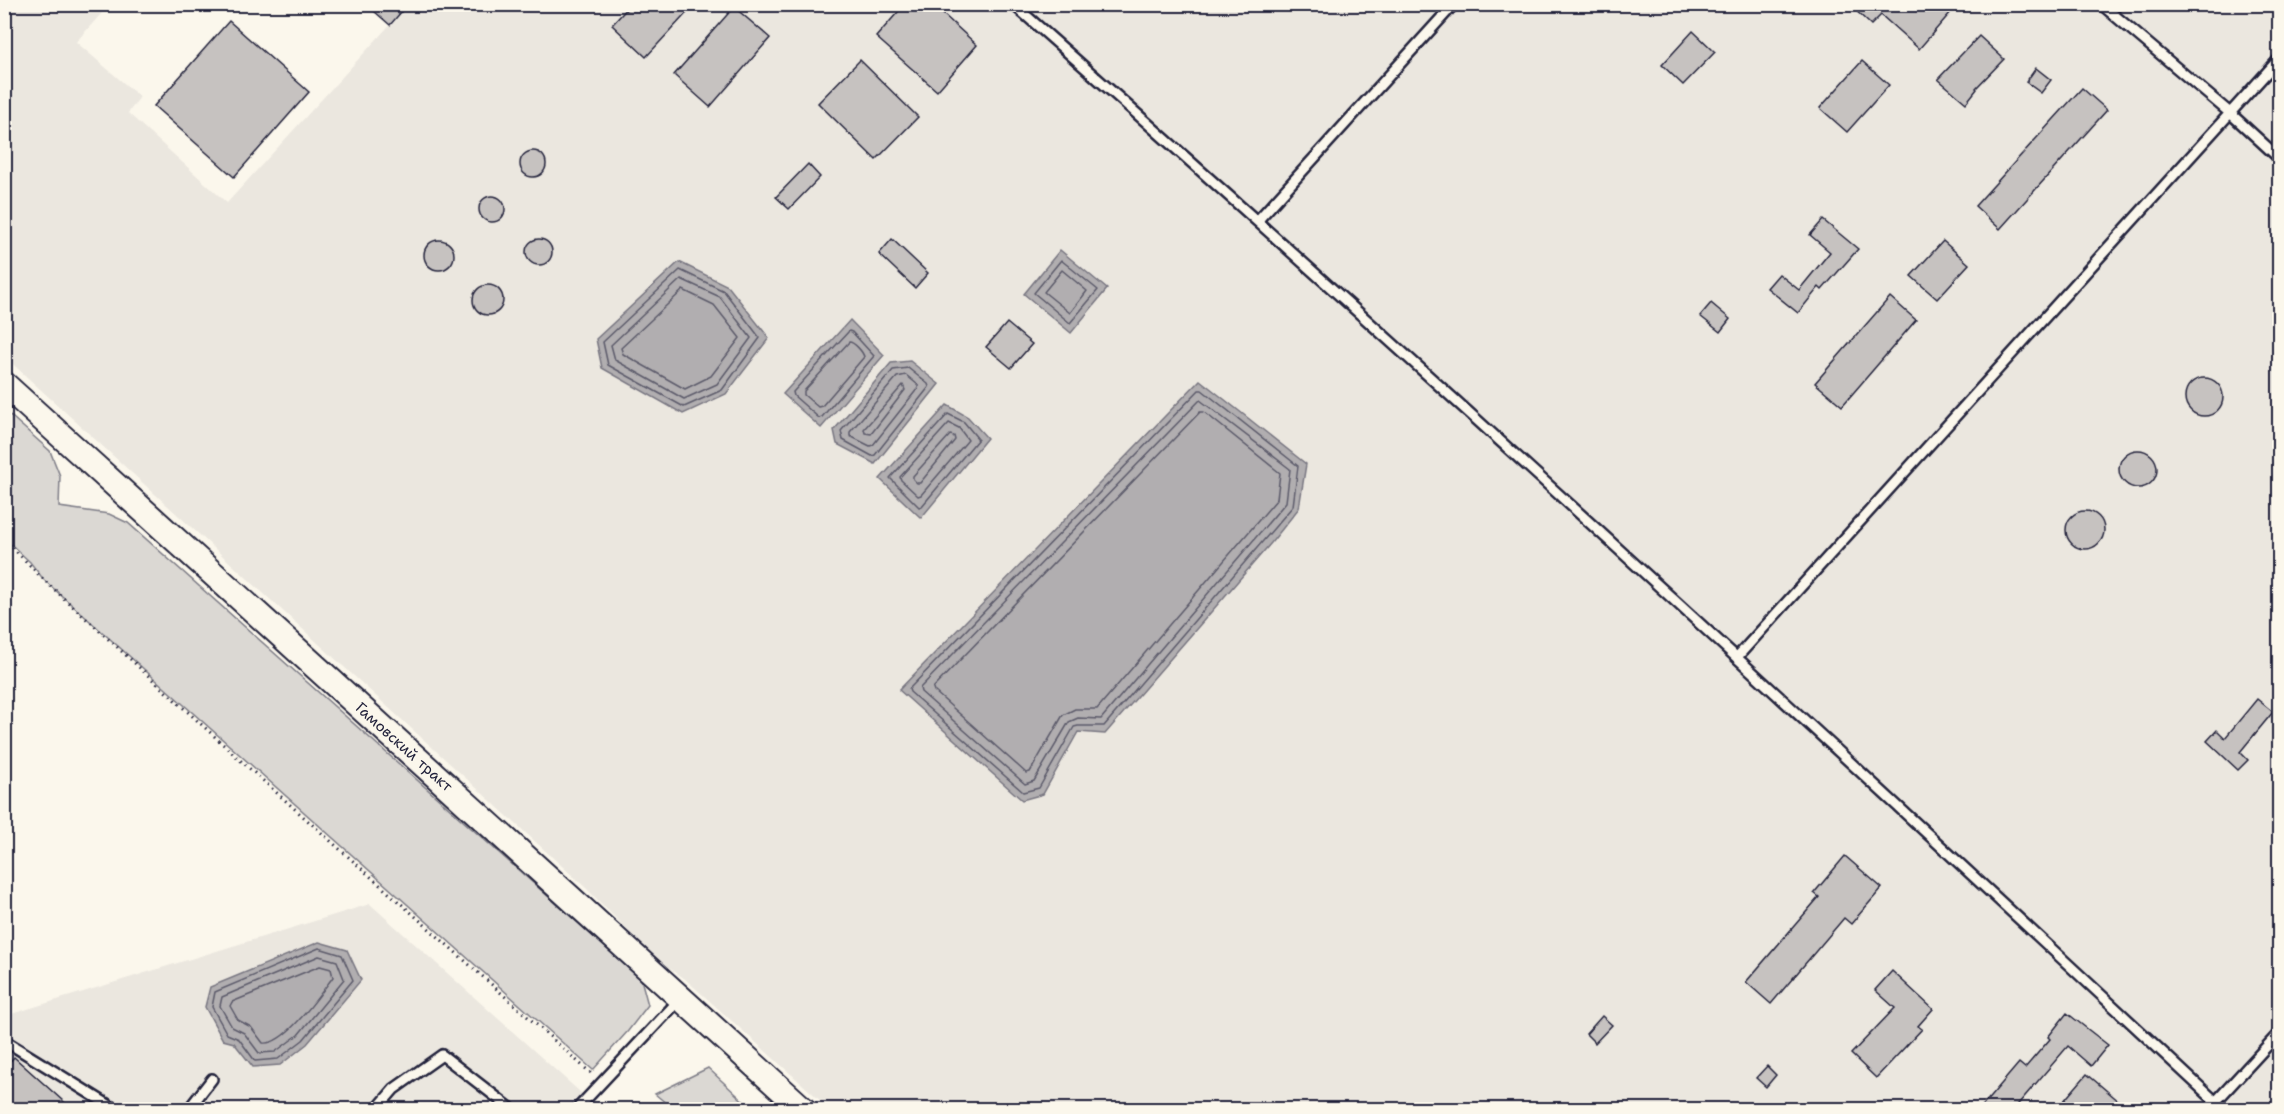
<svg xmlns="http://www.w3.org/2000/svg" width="2284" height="1114" viewBox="0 0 2284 1114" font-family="'Shantell Sans',sans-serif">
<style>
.built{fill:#ebe7df}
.green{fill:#dbd8d3;stroke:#7e7d87;stroke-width:1.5}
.water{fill:#b1aeb0;stroke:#787681;stroke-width:1.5}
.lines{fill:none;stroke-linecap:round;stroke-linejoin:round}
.shore{stroke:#5b5a6a;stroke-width:1.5}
.building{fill:#c6c2c0;stroke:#22223b;stroke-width:1.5}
.service-casing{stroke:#22223b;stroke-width:14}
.tertiary-casing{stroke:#22223b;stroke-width:28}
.path{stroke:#22223b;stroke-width:3;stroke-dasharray:1.5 4.5;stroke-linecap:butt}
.service{stroke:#fbf7ec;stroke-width:9}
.tertiary{stroke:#fbf7ec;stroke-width:24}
.labels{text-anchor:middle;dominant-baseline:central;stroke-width:4.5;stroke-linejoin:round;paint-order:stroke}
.street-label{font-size:15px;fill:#22223b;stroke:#fbf7ec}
</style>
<rect width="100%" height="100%" fill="#fbf7ec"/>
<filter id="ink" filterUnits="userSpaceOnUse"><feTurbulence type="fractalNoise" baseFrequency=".0167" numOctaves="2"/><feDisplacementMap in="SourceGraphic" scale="12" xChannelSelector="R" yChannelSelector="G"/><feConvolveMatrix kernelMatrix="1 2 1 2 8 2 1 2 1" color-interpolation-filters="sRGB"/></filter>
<g filter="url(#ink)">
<g class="built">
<polygon points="13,5 109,5 76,42 140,97 128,113 227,203 408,5 2279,5 2279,1109 830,1109 684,978 657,960 586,888 5,357 4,13"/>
<polygon points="370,904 599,1109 5,1110 5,1016"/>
</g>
<g class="green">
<polygon points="4,410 50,451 60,476 59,507 109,514 128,523 641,979 648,1005 628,1031 593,1070 44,580 30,562 5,539"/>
<polygon points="708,1068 752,1109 673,1109 655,1094"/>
</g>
<g class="water">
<polygon points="1060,250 1107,289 1071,333 1024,294"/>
<polygon points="679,262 728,286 769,338 726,394 683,414 602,368 596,339"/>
<polygon points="850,320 884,355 821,428 783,394"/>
<polygon points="910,361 939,384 875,464 837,444 834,430 891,363"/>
<polygon points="1200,380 1306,464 1299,508 1271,543 1105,734 1078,732 1043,794 1022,800 899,690"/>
<polygon points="947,405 968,417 987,438 921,518 880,479"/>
<polygon points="319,942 347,950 361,980 307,1044 280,1065 253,1067 234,1043 223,1040 205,1007 210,987"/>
</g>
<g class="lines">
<g class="shore">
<polygon points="1061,260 1098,290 1070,323 1034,293"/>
<polygon points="680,270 724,291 760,338 722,390 684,407 608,365 603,342"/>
<polygon points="1062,270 1087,291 1070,313 1044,292"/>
<polygon points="681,279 720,297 751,338 717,384 684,399 615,360 611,345"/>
<polygon points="683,290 714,305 740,338 711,376 685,389 623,354 621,348"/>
<polygon points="849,331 852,332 874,356 822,417 819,418 794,396 793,392"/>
<path d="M849,342C854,342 863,352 864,357L822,406L818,407L804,395V391Z"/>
<polygon points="908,368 928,384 929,387 875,455 872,456 843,440 841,431 893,370"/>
<polygon points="906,375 918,385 918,388 873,445 870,446 850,436 850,432 897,377"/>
<polygon points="903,385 905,390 871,434 865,433 864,429"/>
<polygon points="1199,390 1202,390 1298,466 1293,506 1104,726 1078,726 1074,727 1039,788 1023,792 910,692 909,689"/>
<polygon points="1200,400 1290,469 1286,502 1101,719 1078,718 1069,722 1034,781 1025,784 921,692 920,688"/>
<polygon points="1200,412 1204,412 1280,473 1277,499 1097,709 1075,709 1063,715 1030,772 1026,773 934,691 933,688"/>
<polygon points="948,414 964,422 978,439 922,506 919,507 890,478"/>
<polygon points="949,423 959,428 968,440 921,495 918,496 901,480 900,477"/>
<polygon points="950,435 954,436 955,440 920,483 917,483 913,479 913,476"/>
<polygon points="319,948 342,955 353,980 303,1040 278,1059 255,1061 239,1039 227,1034 212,1007 215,992"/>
<polygon points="319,956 337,961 344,979 298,1035 275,1052 259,1053 244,1033 232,1027 220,1006 222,997"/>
<path d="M320,966L331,969L333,977C320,994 285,1046 263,1043L251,1027L238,1020L230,1006L232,1002Z"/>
</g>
</g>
<g class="building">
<polygon points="366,4 408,4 390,25"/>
<polygon points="631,4 695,4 646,57 612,25"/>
<polygon points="905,4 932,4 977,45 937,91 876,37"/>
<polygon points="1849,4 1958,4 1919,49 1881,15 1871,25"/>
<polygon points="734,7 770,38 710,107 674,75"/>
<polygon points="229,21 309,92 234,177 154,106"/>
<polygon points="1693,31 1715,52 1683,85 1662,65"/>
<polygon points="1979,36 2004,59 1976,88 1977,89 1966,103 1938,79"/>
<polygon points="860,60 918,117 876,160 818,103"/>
<polygon points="1862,61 1889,85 1847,132 1820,108"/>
<polygon points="2036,68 2051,80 2041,93 2026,82"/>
<polygon points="2082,88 2107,110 2000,229 1975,206"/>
<circle cx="533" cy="164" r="13"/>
<polygon points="808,164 820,177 789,209 776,197"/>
<circle cx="492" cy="209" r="13"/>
<polygon points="1823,220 1858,249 1822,290 1819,287 1798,313 1767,288 1779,274 1799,290 1830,252 1810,235"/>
<polygon points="892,239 928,273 915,288 879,254"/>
<circle cx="539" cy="252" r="13"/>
<circle cx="439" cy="255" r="15"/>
<polygon points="1943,241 1969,264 1937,299 1911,276"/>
<circle cx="488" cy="300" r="15"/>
<polygon points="1890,297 1916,320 1842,406 1815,383"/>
<polygon points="1711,303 1730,319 1720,332 1700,316"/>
<polygon points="1007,323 1032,344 1011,368 986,347"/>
<circle cx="2204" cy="397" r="19"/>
<circle cx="2138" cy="469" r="19"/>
<circle cx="2085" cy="530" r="19"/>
<polygon points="2257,699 2273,712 2240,752 2248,760 2238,770 2207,741 2217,730 2225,738"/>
<polygon points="1845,856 1882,888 1851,924 1844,918 1771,1004 1746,982 1819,897 1814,893"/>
<polygon points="1892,971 1933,1009 1918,1026 1922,1029 1876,1078 1851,1054 1895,1008 1875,990"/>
<polygon points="2067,1013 2108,1045 2091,1066 2068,1046 2013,1110 1979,1110 2019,1063 2025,1068 2050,1039 2048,1037"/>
<polygon points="1602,1016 1612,1025 1595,1043 1586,1034"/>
<polygon points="14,1057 73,1110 4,1110 4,1068"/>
<polygon points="1767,1066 1776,1075 1766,1087 1756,1078"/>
<polygon points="2087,1074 2120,1102 2113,1110 2056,1110"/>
</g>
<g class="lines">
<defs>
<g id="service">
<path d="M1013,4C1420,363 1818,731 2215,1101"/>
<polyline points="2101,4 2230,113 2280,159"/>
<polyline points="1258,220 1454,4"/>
<polyline points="1738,656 2280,58"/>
<polyline points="4,1046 10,1044 115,1109"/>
<polyline points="188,1110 212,1079"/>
<polyline points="376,1110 394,1089 442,1055 513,1110"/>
<polyline points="576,1110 680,999"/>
<polyline points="2208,1110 2280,1032"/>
</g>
<polyline id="tertiary" points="4,384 804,1110"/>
</defs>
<use href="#service" class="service-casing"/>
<use href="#tertiary" class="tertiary-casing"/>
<polyline class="path" points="4,539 44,580 250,769 593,1075"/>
<use href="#service" class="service"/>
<use href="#tertiary" class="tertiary"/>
</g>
</g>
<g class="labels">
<g class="street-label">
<text transform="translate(404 747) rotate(42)">Гамовский тракт</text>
</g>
</g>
<rect width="2284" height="1114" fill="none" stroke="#fbf7ec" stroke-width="24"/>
<rect x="12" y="12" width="2260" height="1090" fill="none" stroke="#22223b" stroke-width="2" filter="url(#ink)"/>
</svg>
